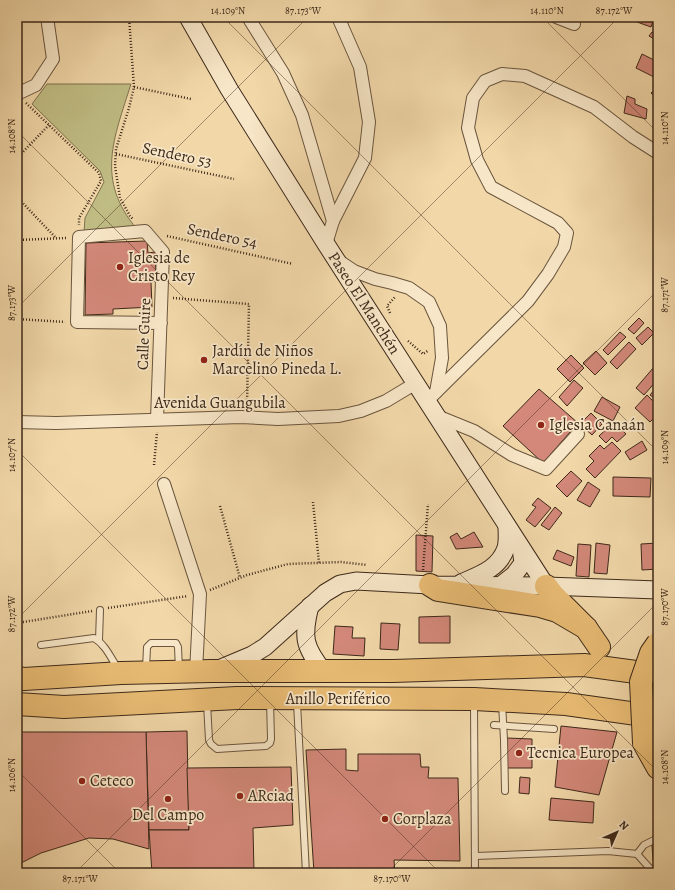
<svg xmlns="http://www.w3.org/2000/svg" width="675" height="890" viewBox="0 0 675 890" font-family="Alegreya,serif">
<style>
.green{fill:#c0bd84;stroke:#7e734f}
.building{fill:#d38879;stroke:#3d291a}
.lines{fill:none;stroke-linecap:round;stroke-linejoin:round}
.lane-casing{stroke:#6a553e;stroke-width:8}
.street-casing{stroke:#6a553e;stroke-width:14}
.secondary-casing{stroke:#3d291a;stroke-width:19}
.highway-casing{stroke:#3d291a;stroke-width:24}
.path{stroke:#3d291a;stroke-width:2.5;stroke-dasharray:1 2;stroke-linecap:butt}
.lane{stroke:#f7e6c7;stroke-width:6}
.street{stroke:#f7e6c7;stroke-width:12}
.secondary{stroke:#f7e6c7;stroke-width:17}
.highway{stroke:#e9bc74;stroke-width:22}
.highway-bridge-casing{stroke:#3d291a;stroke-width:24;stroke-linecap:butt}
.highway-bridge{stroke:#e9bc74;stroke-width:22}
.ticks{fill:none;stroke:#3d291a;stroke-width:1;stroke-opacity:0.45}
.poi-dot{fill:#8f2418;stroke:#f7e6c7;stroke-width:1.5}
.labels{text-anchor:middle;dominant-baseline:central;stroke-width:3.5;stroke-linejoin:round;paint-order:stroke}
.street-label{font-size:16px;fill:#3d291a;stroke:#f7e6c7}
.poi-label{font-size:16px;fill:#3d291a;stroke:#f7e6c7;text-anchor:start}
.neatline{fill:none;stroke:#3d291a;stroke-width:1.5}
.ticks-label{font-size:10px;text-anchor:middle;fill:#3d291a}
</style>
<rect width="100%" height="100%" fill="#f2d8a9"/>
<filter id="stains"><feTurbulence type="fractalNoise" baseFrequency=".005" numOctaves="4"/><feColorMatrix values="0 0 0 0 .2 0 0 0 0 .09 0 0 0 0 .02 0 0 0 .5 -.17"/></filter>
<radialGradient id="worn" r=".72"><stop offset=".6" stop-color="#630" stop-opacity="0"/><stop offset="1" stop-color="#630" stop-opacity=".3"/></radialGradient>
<path class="green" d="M47,84H131C114,138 95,180 137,229L84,233L85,218L104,182L100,171L32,104Z"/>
<g class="building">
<polygon points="638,17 654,18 651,27 637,22"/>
<polygon points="652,32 658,35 658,41 649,36"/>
<polygon points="642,54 658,62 658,79 636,68"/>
<polygon points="658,86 658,100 651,93"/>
<polygon points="627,96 635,99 635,104 647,109 646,119 624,113"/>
<polygon points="147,241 148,253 155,252 156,281 151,282 152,307 113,309 113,314 85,315 86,243"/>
<polygon points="639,318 644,323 634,334 628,329"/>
<polygon points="648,327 654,333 642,345 636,338"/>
<polygon points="620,332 626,337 608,355 603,350"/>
<polygon points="629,342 636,349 617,369 610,362"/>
<polygon points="596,351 607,363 595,375 583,363"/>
<polygon points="571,355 584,368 570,382 557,369"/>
<polygon points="654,367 658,371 658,379 644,395 636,388"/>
<polygon points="574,380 583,388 567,406 559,397"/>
<polygon points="539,389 578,423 543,463 503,426"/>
<polygon points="655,389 658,390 658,401 650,395"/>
<polygon points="647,395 658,406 658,414 650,422 635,408"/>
<polygon points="602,397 620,407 613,421 594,411"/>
<polygon points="591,413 602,424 592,435 580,424"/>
<polygon points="614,422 626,434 617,442 612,437 606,443 599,436"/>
<polygon points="642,441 647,450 630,460 625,452"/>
<polygon points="612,442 621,451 595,478 586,469 594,461 589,456 600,445 604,449"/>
<polygon points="571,471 582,481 567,497 556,486"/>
<polygon points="613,477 651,478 650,497 613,496"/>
<polygon points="588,482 600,490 590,507 577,500"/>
<polygon points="538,498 551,508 535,527 526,520 536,507 532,505"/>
<polygon points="555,507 562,513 549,530 541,525"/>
<polygon points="474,532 483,547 456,549 450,537 457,533 461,539"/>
<polygon points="416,535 433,536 432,572 416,571"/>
<polygon points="596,543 610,545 607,574 594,573"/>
<polygon points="658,543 658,569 642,570 641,544"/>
<polygon points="578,544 591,545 589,577 576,576"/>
<polygon points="557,550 574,557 571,566 553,559"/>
<polygon points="450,616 450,643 419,643 419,617"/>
<polygon points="381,623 400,624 398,650 380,649"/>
<polygon points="335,626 353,627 352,638 365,638 364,656 333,654"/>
<polygon points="561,726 617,732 599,795 555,787"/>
<polygon points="187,731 189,830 149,830 146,732"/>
<polygon points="17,732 146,732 149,849 113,839 89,838 41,853 17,865"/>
<polygon points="507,738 532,739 532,768 506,768"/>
<polygon points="346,749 346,770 358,771 358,754 420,754 421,767 429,767 428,778 458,778 460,861 394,860 395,873 314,873 306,750"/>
<polygon points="291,767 293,825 253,828 254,873 152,873 149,830 189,830 187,768"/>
<polygon points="520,777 530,778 529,794 519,793"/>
<polygon points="551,798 594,802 593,823 549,820"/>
<polygon points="652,845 658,845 658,861 653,861"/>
</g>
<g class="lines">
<defs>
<g id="lane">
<polyline points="99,640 100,610"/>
<path d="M41,645L94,638C105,644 111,658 118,669"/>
<polyline points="146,669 147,647 151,643 176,643 178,647 179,669"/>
<polyline points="207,703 209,740 211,744 217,749 266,746 270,743 271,739 270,701"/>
<polyline points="297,703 306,873"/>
<polyline points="474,703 475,873"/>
<polyline points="502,703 504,740 505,791"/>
<polyline points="494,725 554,729"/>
<polyline points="637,854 654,873"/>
<polyline points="475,856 608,851 637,854 644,845 658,838"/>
</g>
<g id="street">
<polyline points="248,17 283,73 302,115 333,221"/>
<polyline points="556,17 574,24"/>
<polyline points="17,94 36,85 53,59 47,17"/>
<polyline points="326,244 333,221 365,158 369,122 360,67 338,17"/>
<polyline points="339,261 354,271 375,279 392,283 409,288 429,302 440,326 442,358 436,392"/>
<polyline points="427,401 528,301 548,274 564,247 567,233 558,223 491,187 477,160 468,128 473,98 485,81 502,74 525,76 594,107 633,137 658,153"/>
<polyline points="437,416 474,431 512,455 546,469 578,434"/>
<polyline points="157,419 163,252 145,231 79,237 77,322 161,323"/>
<polyline points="17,422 56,423 241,417 278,419 339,416 361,411 386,401 416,383"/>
<polyline points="164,484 200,594 196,672"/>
</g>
<g id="secondary">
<polyline points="188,17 229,89 326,244 546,586"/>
<path d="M461,583C479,575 499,569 506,548C508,541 507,533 507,526"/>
<polyline points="500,586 514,575 523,563 521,548"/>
<path d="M310,606C302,637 304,647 324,672"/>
<polyline points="221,668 252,655 265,647 325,593 340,584 356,581 430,585 546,586 658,590"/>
</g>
<g id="highway">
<polyline points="430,585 438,590 540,606 557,611 586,628"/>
<polyline points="546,586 553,595 586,628 599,647"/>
<polyline points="17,678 24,679 121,673 211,671 393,671 584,665 658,675"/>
<polyline points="17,704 64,707 237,698 474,699 566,704 658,717"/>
<polyline points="644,743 658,768"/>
</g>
</defs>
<use href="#lane" class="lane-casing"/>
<use href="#street" class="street-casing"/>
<use href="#secondary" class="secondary-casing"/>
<use href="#highway" class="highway-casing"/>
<g class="path">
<polyline points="129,17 134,87 129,108 116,149 115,166 120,198 130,216 133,219"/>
<polyline points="134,87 191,99"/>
<polyline points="26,103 99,173 101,181 79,218 79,225"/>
<polyline points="116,154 234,179"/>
<polyline points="17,158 49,125"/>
<polyline points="17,197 56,238"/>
<polyline points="167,236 293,264"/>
<polyline points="17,240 66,238"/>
<polyline points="173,298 249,304 247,405"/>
<polyline points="390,313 387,306 395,297"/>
<polyline points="17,319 65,322"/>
<polyline points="408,341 423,354 429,350"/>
<polyline points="154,465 157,432"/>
<polyline points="313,502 319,563"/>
<polyline points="220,506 240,578"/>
<polyline points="423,570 428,504"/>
<polyline points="210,590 247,575 288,564 341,562 367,565"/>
<polyline points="108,608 188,596"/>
<polyline points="17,623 92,611"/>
</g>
<use href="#lane" class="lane"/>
<use href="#street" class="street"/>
<use href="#secondary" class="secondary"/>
<use href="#highway" class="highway"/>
<defs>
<polyline id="highway-bridge" points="644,743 641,682 651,653 658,643"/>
</defs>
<use href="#highway-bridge" class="highway-bridge-casing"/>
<use href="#highway-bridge" class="highway-bridge"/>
</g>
<path class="ticks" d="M223,17L658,452M542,17L658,133M17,131L658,772M17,308L308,17M17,450L440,873M17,619L619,17M17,770L120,873M75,873L658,290M387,873L658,602"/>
<g class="poi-dot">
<circle cx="120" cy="267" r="4"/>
<circle cx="204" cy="360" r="4"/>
<circle cx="541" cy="425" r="4"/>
<circle cx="519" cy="753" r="4"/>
<circle cx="82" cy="781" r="4"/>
<circle cx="240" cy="796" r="4"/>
<circle cx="168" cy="799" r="4"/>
<circle cx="385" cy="819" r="4"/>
</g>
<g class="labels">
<g class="street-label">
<text transform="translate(177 155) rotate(12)">Sendero 53</text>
<text transform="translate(222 236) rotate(12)">Sendero 54</text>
<text transform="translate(364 303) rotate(57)">Paseo El Manchén</text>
<text transform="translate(144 334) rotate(-88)">Calle Guire</text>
<text x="220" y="403">Avenida Guangubila</text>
<text x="338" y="699">Anillo Periférico</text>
</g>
<g class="poi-label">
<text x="128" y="258">Iglesia de<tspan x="128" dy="18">Cristo Rey</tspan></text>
<text x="212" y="351">Jardín de Niños<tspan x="212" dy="18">Marcelino Pineda L.</tspan></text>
<text x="549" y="425">Iglesia Canaán</text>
<text x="527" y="753">Tecnica Europea</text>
<text x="90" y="781">Ceteco</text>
<text x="248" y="796">ARciad</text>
<text x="168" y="815" text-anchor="middle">Del Campo</text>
<text x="393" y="819">Corplaza</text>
</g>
</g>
<rect width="675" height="890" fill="none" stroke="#f2d8a9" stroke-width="44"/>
<g transform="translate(617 832) rotate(45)" stroke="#f7e6c7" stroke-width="3" paint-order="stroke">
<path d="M0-3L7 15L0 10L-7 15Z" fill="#3d291a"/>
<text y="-6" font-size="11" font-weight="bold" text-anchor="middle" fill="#3d291a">N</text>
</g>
<rect x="22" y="22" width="631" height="846" class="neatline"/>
<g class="ticks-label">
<text x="228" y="14">14.109°N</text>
<text x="303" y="14">87.173°W</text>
<text x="547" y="14">14.110°N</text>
<text x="614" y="14">87.172°W</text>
<text transform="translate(664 128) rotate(-90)" y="4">14.110°N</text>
<text transform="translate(11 136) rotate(-90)" y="4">14.108°N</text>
<text transform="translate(664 295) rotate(-90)" y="4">87.171°W</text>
<text transform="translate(11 303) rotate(-90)" y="4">87.173°W</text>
<text transform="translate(664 447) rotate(-90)" y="4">14.109°N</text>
<text transform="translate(11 455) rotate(-90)" y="4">14.107°N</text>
<text transform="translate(664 607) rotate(-90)" y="4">87.170°W</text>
<text transform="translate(11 614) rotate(-90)" y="4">87.172°W</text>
<text transform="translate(664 767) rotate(-90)" y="4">14.108°N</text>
<text transform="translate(11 775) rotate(-90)" y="4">14.106°N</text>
<text x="80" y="882">87.171°W</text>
<text x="392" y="882">87.170°W</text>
</g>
<rect width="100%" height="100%" filter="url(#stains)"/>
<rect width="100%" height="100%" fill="url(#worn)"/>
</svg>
